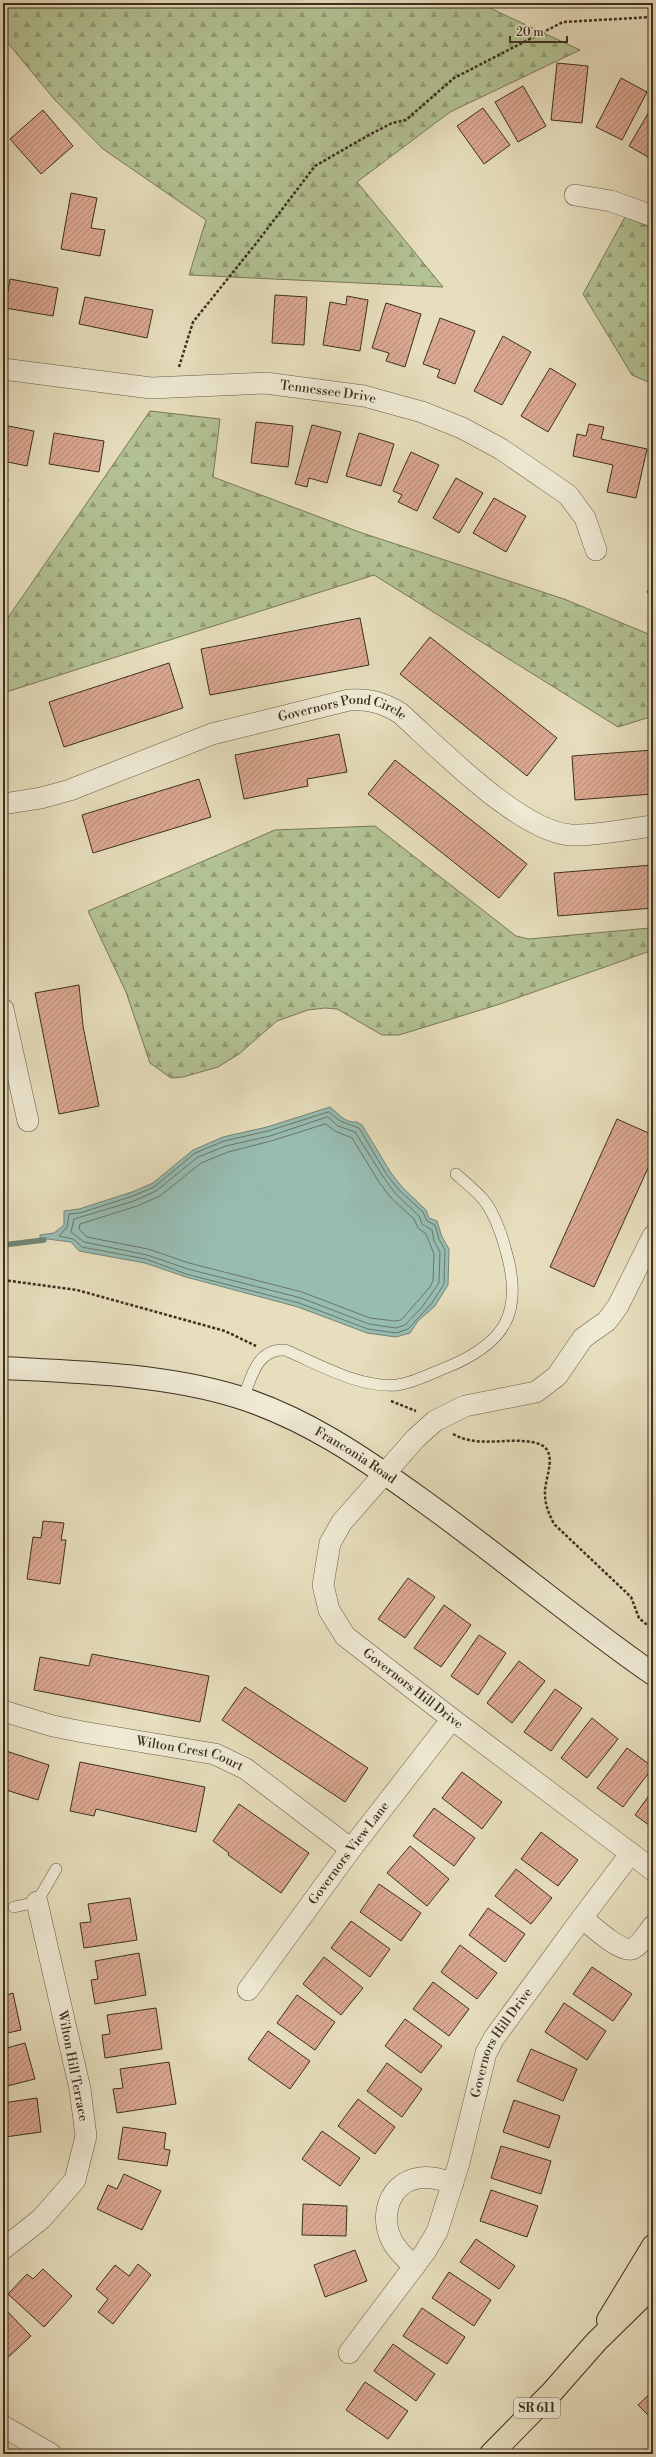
<svg xmlns="http://www.w3.org/2000/svg" width="656" height="2457" viewBox="0 0 656 2457" font-family="'Libre Bodoni',serif">
<style>
.forest{fill:url(#forest-firs);stroke:#787859}
.water{fill:#97bcb2;stroke:#738477}
.lines{fill:none;stroke-linecap:round;stroke-linejoin:round}
.shore{stroke:#6a7668;stroke-width:1}
.stream{stroke:#738477;stroke-width:5.5}
.building{fill:url(#building-hatch);stroke:#3d2f1f}
.service-casing{stroke:#685b46;stroke-width:12}
.minor-casing{stroke:#685b46;stroke-width:22}
.secondary-casing{stroke:#3d2f1f;stroke-width:24}
.primary-casing{stroke:#3d2f1f;stroke-width:24}
.path{stroke:#3d2f1f;stroke-width:2.5;stroke-dasharray:3 2;stroke-linecap:butt}
.service{stroke:#efead4;stroke-width:11}
.minor{stroke:#efead4;stroke-width:21}
.secondary{stroke:#efead4;stroke-width:22}
.primary{stroke:#e7debd;stroke-width:22}
.labels{text-anchor:middle;dominant-baseline:central;stroke-width:4;stroke-linejoin:round;paint-order:stroke}
.shield{fill:#efead4;stroke:#726755;stroke-width:1}
.shield-label{font-size:12px;font-weight:bold;fill:#3d2f1f}
.street-label{font-size:13px;fill:#3d2f1f;stroke:#efead4}
</style>
<defs>
<pattern id="forest-firs" width="22" height="20" patternUnits="userSpaceOnUse"><rect width="22" height="20" fill="#b3c293"/><path d="M5 1l3.5 6h-7zM16 11l3.5 6h-7z" fill="#939e77"/></pattern>
<pattern id="building-hatch" width="6" height="6" patternUnits="userSpaceOnUse"><rect width="6" height="6" fill="#dba891"/><path d="M-1 1l2-2M0 6l6-6M5 7l2-2" fill="none" stroke="#b38976"/></pattern>
</defs>
<rect width="100%" height="100%" fill="#e7debd"/>
<filter id="stains"><feTurbulence type="fractalNoise" baseFrequency=".005" numOctaves="4"/><feColorMatrix values="0 0 0 0 .2 0 0 0 0 .09 0 0 0 0 .02 0 0 0 .5 -.17"/></filter>
<radialGradient id="worn" r=".72"><stop offset=".6" stop-color="#630" stop-opacity="0"/><stop offset="1" stop-color="#630" stop-opacity=".3"/></radialGradient>
<g class="forest">
<polygon points="3,3 479,3 580,50 450,112 357,182 443,287 189,275 206,220 103,149 54,99 3,37"/>
<polygon points="625,217 653,228 653,384 632,375 583,294"/>
<polygon points="150,411 220,419 213,477 362,533 564,599 653,636 653,716 618,727 374,575 3,693 3,625"/>
<polygon points="375,826 516,936 529,939 650,928 653,931 653,950 497,1005 399,1035 382,1035 337,1009 325,1008 308,1010 277,1021 239,1054 218,1067 183,1077 171,1078 150,1063 126,992 88,911 275,830"/>
</g>
<path class="water" d="M330,1107C339,1114 345,1123 357,1122L362,1125L391,1173L402,1187L426,1210L429,1218L437,1221L442,1237L449,1249L448,1285L435,1306L418,1321L410,1333L396,1337L367,1333L298,1307L186,1277L145,1263L79,1251L71,1242L40,1238V1235L54,1233L64,1225V1211L79,1209L132,1192L153,1183L193,1150L223,1137L267,1127Z"/>
<g class="lines">
<g class="shore">
<polygon points="329,1112 340,1121 359,1128 387,1175 399,1190 423,1212 427,1221 435,1225 439,1239 445,1250 444,1284 432,1303 408,1329 396,1333 368,1329 299,1303 186,1274 146,1259 82,1247 73,1239 59,1236 67,1227 69,1214 80,1213 133,1196 154,1187 195,1153 224,1141 268,1131"/>
<polygon points="328,1117 338,1126 355,1132 384,1178 395,1193 419,1216 422,1224 432,1230 434,1241 440,1252 439,1283 422,1307 405,1325 396,1328 369,1324 301,1298 188,1269 147,1255 84,1242 71,1232 74,1219 134,1201 156,1191 198,1157 226,1146 270,1136"/>
<polygon points="326,1124 335,1131 352,1138 379,1182 391,1198 414,1219 418,1228 426,1234 434,1254 433,1281 430,1287 401,1320 395,1321 370,1318 302,1292 189,1263 148,1249 87,1237 79,1229 80,1224 137,1206 160,1196 201,1163 228,1152 271,1141"/>
</g>
<polyline class="stream" points="3,1245 44,1240"/>
</g>
<g class="building">
<polygon points="557,63 588,66 582,123 551,120"/>
<polygon points="621,78 647,92 622,140 596,127"/>
<polygon points="523,86 546,126 518,142 495,102"/>
<polygon points="653,105 653,160 629,146"/>
<polygon points="483,108 510,145 484,164 457,126"/>
<polygon points="43,110 73,146 41,174 10,139"/>
<polygon points="71,193 97,198 91,228 105,230 100,256 61,249"/>
<polygon points="10,279 58,288 53,316 5,308"/>
<polygon points="275,295 307,297 304,345 272,343"/>
<polygon points="347,296 368,300 360,351 323,345 330,302 346,305"/>
<polygon points="85,297 153,310 147,338 79,324"/>
<polygon points="386,303 421,314 405,367 386,361 389,353 372,348"/>
<polygon points="440,318 475,331 455,384 437,377 440,370 423,364"/>
<polygon points="503,336 531,352 502,405 474,391"/>
<polygon points="550,368 576,384 548,432 521,416"/>
<polygon points="256,422 293,426 288,467 251,463"/>
<polygon points="589,424 604,427 601,439 647,449 636,498 607,492 613,465 573,456 577,434 586,436"/>
<polygon points="3,425 34,431 27,466 3,461"/>
<polygon points="312,425 341,432 327,483 309,478 307,487 295,484"/>
<polygon points="54,433 104,441 99,472 49,464"/>
<polygon points="359,433 394,444 381,486 346,476"/>
<polygon points="411,452 439,465 417,511 398,502 402,495 393,491"/>
<polygon points="456,478 483,493 459,533 433,518"/>
<polygon points="3,498 8,499 3,527"/>
<polygon points="494,498 526,516 506,552 473,533"/>
<polygon points="3,568 6,569 3,585"/>
<polygon points="653,583 653,596 647,592"/>
<polygon points="360,618 369,665 210,695 201,649"/>
<polygon points="430,637 557,738 527,776 400,674"/>
<polygon points="169,663 183,708 64,747 49,702"/>
<polygon points="339,734 347,772 307,779 308,786 244,799 235,755"/>
<polygon points="653,750 653,794 575,800 572,756"/>
<polygon points="395,760 527,864 499,898 368,794"/>
<polygon points="199,779 211,817 93,853 82,815"/>
<polygon points="3,857 5,880 3,880"/>
<polygon points="653,865 653,908 558,916 554,873"/>
<polygon points="79,985 83,1026 99,1106 59,1114 35,993"/>
<polygon points="617,1119 653,1135 653,1157 594,1287 550,1267"/>
<polygon points="3,1122 6,1136 3,1137"/>
<polygon points="43,1521 64,1523 61,1540 66,1540 60,1584 27,1579 33,1537 41,1538"/>
<polygon points="408,1578 435,1597 405,1638 378,1619"/>
<polygon points="444,1605 471,1625 441,1667 414,1648"/>
<polygon points="479,1635 506,1653 478,1695 451,1676"/>
<polygon points="92,1654 209,1676 200,1722 34,1690 40,1657 89,1666"/>
<polygon points="519,1661 545,1681 512,1723 487,1703"/>
<polygon points="245,1687 368,1768 345,1802 222,1720"/>
<polygon points="555,1689 582,1708 551,1751 524,1732"/>
<polygon points="592,1718 618,1739 587,1778 561,1758"/>
<polygon points="627,1748 653,1767 623,1807 597,1788"/>
<polygon points="3,1750 49,1765 38,1800 3,1789"/>
<polygon points="80,1762 205,1787 196,1832 96,1809 94,1816 70,1811"/>
<polygon points="462,1772 502,1802 482,1829 442,1798"/>
<polygon points="653,1790 653,1828 635,1815"/>
<polygon points="239,1804 309,1853 281,1893 228,1855 229,1853 213,1841"/>
<polygon points="434,1808 475,1838 454,1866 413,1836"/>
<polygon points="541,1832 578,1860 558,1886 521,1859"/>
<polygon points="410,1846 449,1879 427,1906 387,1873"/>
<polygon points="516,1869 552,1898 531,1924 495,1896"/>
<polygon points="379,1884 421,1913 401,1941 360,1912"/>
<polygon points="130,1898 137,1940 84,1948 80,1923 91,1922 88,1904"/>
<polygon points="488,1908 525,1934 505,1962 469,1935"/>
<polygon points="351,1921 390,1949 370,1977 331,1948"/>
<polygon points="460,1945 497,1973 477,1999 441,1972"/>
<polygon points="139,1953 146,1995 95,2004 91,1980 98,1979 95,1961"/>
<polygon points="324,1957 363,1988 341,2015 303,1984"/>
<polygon points="592,1967 632,1994 613,2021 573,1994"/>
<polygon points="433,1982 469,2009 449,2036 413,2009"/>
<polygon points="13,1993 21,2030 3,2034 3,1996"/>
<polygon points="297,1995 335,2022 315,2050 277,2023"/>
<polygon points="564,2003 606,2031 587,2060 545,2032"/>
<polygon points="156,2008 162,2049 105,2058 102,2035 110,2034 107,2015"/>
<polygon points="405,2019 442,2046 421,2073 385,2046"/>
<polygon points="268,2031 310,2061 290,2089 248,2059"/>
<polygon points="25,2043 35,2079 3,2087 3,2049"/>
<polygon points="531,2049 577,2069 563,2101 517,2081"/>
<polygon points="169,2062 176,2104 117,2113 113,2089 123,2088 120,2069"/>
<polygon points="387,2063 422,2089 402,2117 367,2091"/>
<polygon points="37,2098 41,2132 5,2137 3,2103"/>
<polygon points="358,2099 395,2127 375,2154 338,2126"/>
<polygon points="514,2100 560,2116 549,2148 503,2132"/>
<polygon points="123,2127 166,2133 164,2149 170,2150 167,2166 118,2159"/>
<polygon points="322,2131 360,2158 340,2186 302,2159"/>
<polygon points="501,2146 551,2161 541,2194 491,2178"/>
<polygon points="124,2174 161,2191 142,2230 97,2209 108,2185 117,2189"/>
<polygon points="491,2190 538,2206 527,2237 480,2221"/>
<polygon points="303,2204 347,2206 346,2236 302,2235"/>
<polygon points="476,2239 515,2266 499,2289 460,2262"/>
<polygon points="355,2250 367,2281 325,2297 314,2265"/>
<polygon points="138,2264 151,2275 113,2324 98,2312 108,2299 96,2289 115,2265 129,2276"/>
<polygon points="43,2269 72,2296 44,2327 8,2294 27,2274 33,2279"/>
<polygon points="449,2272 491,2300 474,2326 432,2298"/>
<polygon points="3,2307 31,2336 3,2362"/>
<polygon points="422,2308 465,2337 447,2364 403,2336"/>
<polygon points="393,2344 435,2374 416,2401 374,2371"/>
<polygon points="365,2382 408,2411 388,2439 346,2410"/>
<polygon points="653,2391 653,2420 638,2405"/>
</g>
<g class="lines">
<defs>
<g id="service">
<path d="M243,1399C251,1378 257,1348 285,1350C319,1364 358,1388 397,1385C413,1383 430,1374 445,1368C505,1344 524,1313 506,1251C501,1232 495,1214 483,1199C475,1190 465,1182 456,1174"/>
<polyline points="14,1907 37,1902 56,1869"/>
</g>
<g id="minor">
<polyline points="575,195 611,201 653,216"/>
<path id="s1" d="M3,369L151,388L265,383L364,396L422,412L462,428L501,449L568,495L585,518L596,550"/>
<path id="s2" d="M3,804L41,798L70,790L212,734L349,700C369,699 382,702 400,713C438,747 520,832 571,835C596,836 628,829 653,826"/>
<polyline points="3,1009 28,1121"/>
<path id="s3" d="M653,1236L618,1306L607,1321L583,1338L557,1376L536,1392L465,1406L435,1421L416,1438L342,1522L330,1543L323,1585L329,1610L345,1636L452,1719L653,1870"/>
<path id="s4" d="M3,1711L53,1726L83,1732L215,1754L246,1769L351,1849"/>
<polyline points="582,1918 631,1853"/>
<path id="s5" d="M248,1990L351,1849L452,1719"/>
<polyline points="3,2249 41,2219 75,2180 86,2136 80,2089 37,1902"/>
<path d="M414,2267C407,2259 397,2251 392,2241C379,2216 389,2183 419,2178C431,2176 442,2180 453,2183"/>
<path id="s6" d="M349,2353L425,2252L437,2232L459,2163L486,2053L494,2038L582,1918C591,1925 621,1953 632,1949C641,1945 647,1933 653,1926"/>
<polyline points="3,2426 51,2454"/>
</g>
<g id="secondary">
<path id="s7" d="M3,1368C80,1372 161,1374 235,1396C304,1417 364,1458 422,1500C500,1556 574,1619 653,1674"/>
</g>
<g id="primary">
<polyline points="608,2320 653,2246"/>
<polyline points="491,2454 552,2392 596,2342 653,2286"/>
</g>
</defs>
<use href="#service" class="service-casing"/>
<use href="#minor" class="minor-casing"/>
<use href="#secondary" class="secondary-casing"/>
<use href="#primary" class="primary-casing"/>
<g class="path">
<polyline points="179,367 193,322 258,241 315,166 369,135 392,123 406,120 454,78 563,22 653,17"/>
<polyline points="3,1280 77,1290 225,1331 256,1346"/>
<polyline points="391,1401 416,1411"/>
<path d="M453,1434C479,1449 508,1436 536,1443C561,1449 544,1478 545,1494C545,1505 549,1514 554,1524L631,1597L639,1618L653,1630"/>
</g>
<use href="#service" class="service"/>
<use href="#minor" class="minor"/>
<use href="#secondary" class="secondary"/>
<use href="#primary" class="primary"/>
</g>
<g class="labels">
<rect class="shield" x="514" y="2398" width="46" height="20" rx="3"/>
<g class="shield-label">
<text x="537" y="2408">SR 611</text>
</g>
<g class="street-label">
<text stroke="none"><textPath href="#s1" startOffset="327">Tennessee Drive</textPath></text>
<text stroke="none"><textPath href="#s2" startOffset="356">Governors Pond Circle</textPath></text>
<text stroke="none"><textPath href="#s7" startOffset="369">Franconia Road</textPath></text>
<text stroke="none"><textPath href="#s3" startOffset="651">Governors Hill Drive</textPath></text>
<text stroke="none"><textPath href="#s4" startOffset="192">Wilton Crest Court</textPath></text>
<text stroke="none"><textPath href="#s5" startOffset="170">Governors View Lane</textPath></text>
<text stroke="none"><textPath href="#s6" startOffset="351">Governors Hill Drive</textPath></text>
<text transform="translate(73 2066) rotate(79)">Wilton Hill Terrace</text>
</g>
</g>
<rect width="656" height="2457" fill="none" stroke="#e7debd" stroke-width="16"/>
<rect x="4" y="4" width="648" height="2449" fill="none" stroke="#3d2f1f" stroke-width="2"/>
<rect x="8" y="8" width="640" height="2441" fill="none" stroke="#3d2f1f"/>
<path d="M510 36v6h57v-6" fill="none" stroke="#3d2f1f" stroke-width="2"/>
<text x="516" y="36" font-size="12" fill="#3d2f1f" stroke="#efead4" stroke-width="3" paint-order="stroke">20 m</text>
<rect width="100%" height="100%" filter="url(#stains)"/>
<rect width="100%" height="100%" fill="url(#worn)"/>
</svg>
